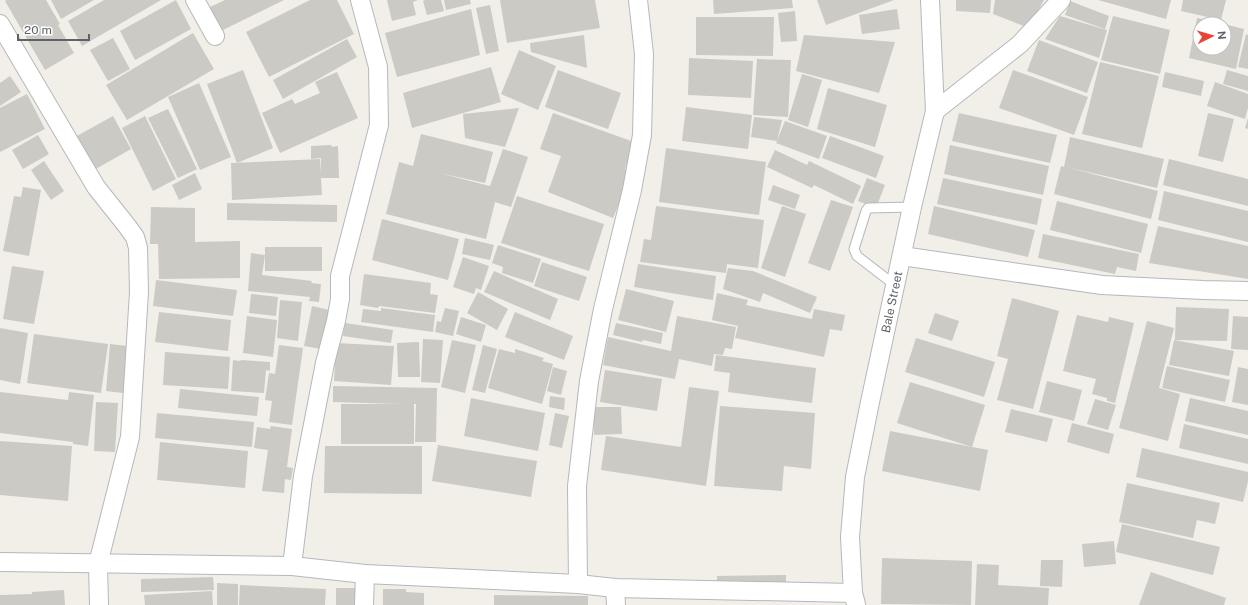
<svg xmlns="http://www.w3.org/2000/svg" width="1248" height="605" viewBox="0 0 1248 605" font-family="'Public Sans',sans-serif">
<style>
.building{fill:#cccac5}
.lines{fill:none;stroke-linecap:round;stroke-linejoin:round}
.service-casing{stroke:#b5b8bc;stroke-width:11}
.minor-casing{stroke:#b5b8bc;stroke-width:20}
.service{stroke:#fff;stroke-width:9}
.minor{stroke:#fff;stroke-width:18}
.labels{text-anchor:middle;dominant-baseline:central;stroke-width:4;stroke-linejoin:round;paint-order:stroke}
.street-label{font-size:12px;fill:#5f6368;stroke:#fff}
</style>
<rect width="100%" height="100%" fill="#f1efe8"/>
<g class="building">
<polygon points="7,0 46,0 60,24 58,25 74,53 45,70 5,1"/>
<polygon points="51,0 94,0 61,19"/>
<polygon points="104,0 161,0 82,46 68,21"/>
<polygon points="176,0 191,29 135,60 120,31"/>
<polygon points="225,0 284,0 221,31 210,7"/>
<polygon points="310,0 337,0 354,34 269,77 246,32"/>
<polygon points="387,0 418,0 413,2 416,15 392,21"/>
<polygon points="425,0 441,0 444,11 427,15 423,1"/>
<polygon points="444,0 470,0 471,4 446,10"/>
<polygon points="500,0 595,0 600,28 507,43"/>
<polygon points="713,0 792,0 793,8 714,14"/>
<polygon points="817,0 894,0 826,25"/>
<polygon points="956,0 991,0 990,13 956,11"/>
<polygon points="995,0 1044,0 1029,28 993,14"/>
<polygon points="1098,0 1171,0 1166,19"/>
<polygon points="1183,0 1226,0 1221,20 1181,11"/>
<polygon points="1070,1 1109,16 1105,29 1065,15"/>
<polygon points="490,5 499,51 486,54 476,8"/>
<polygon points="471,9 480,55 397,77 385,33"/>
<polygon points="897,9 900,29 862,34 859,15"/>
<polygon points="795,11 797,41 781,42 778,13"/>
<polygon points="1060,16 1107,30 1099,58 1045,39"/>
<polygon points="1113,16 1170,30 1160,74 1101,60"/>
<polygon points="696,17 774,17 773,56 696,55"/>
<polygon points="1197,18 1221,23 1200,24 1200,48 1224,48 1224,24 1244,29 1236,69 1189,58"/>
<polygon points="193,33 214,69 127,120 106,85"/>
<polygon points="1246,34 1248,35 1248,69 1238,67"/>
<polygon points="584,35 587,68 531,52 530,43"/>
<polygon points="804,35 895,42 879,93 796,71"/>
<polygon points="113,38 130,69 108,81 90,50"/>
<polygon points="347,39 357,57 283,99 273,80"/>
<polygon points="1039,40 1098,62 1087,93 1027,71"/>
<polygon points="519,50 556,66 538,110 501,94"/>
<polygon points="689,58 753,61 751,98 688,95"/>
<polygon points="757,59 791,60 788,117 753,115"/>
<polygon points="1100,62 1159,76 1142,148 1082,134"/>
<polygon points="491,67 501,102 412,128 403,93"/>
<polygon points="243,70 273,148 237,163 207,84"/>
<polygon points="558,70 621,93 608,129 545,107"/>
<polygon points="1013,70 1088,97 1074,135 999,108"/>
<polygon points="1227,70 1248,76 1248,91 1223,84"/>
<polygon points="337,72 358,118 280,153 262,113 292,99 295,104 320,93 315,82"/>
<polygon points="1165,72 1204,81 1201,96 1162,87"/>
<polygon points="802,74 822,80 808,127 788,120"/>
<polygon points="10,76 21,92 0,106 0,83"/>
<polygon points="1215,82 1248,94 1248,108 1245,119 1207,106"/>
<polygon points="199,83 231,157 200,170 168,97"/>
<polygon points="828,88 887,105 875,147 817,129"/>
<polygon points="27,94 45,129 0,152 0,108"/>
<polygon points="686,107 752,115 748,149 682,141"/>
<polygon points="519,108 505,147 465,138 463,114"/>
<polygon points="168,109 197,169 178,178 148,118"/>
<polygon points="553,113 634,142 625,169 632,172 613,218 548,192 561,156 540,149"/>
<polygon points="959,113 1057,135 1050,163 952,141"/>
<polygon points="1208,113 1234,119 1223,162 1198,156"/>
<polygon points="113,116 131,149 94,170 75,137"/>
<polygon points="145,116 176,179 153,191 122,128"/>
<polygon points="754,117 782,120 777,141 751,137"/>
<polygon points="1248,118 1248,129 1245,128"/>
<polygon points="785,121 827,136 819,159 776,143"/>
<polygon points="421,134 493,152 485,183 439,173 490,186 503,149 528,157 511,207 495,202 486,239 386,214 399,162 413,166"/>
<polygon points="38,135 49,154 23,169 12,150"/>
<polygon points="830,136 884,156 876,178 822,158"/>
<polygon points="1070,137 1164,159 1157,188 1066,167 1158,191 1151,219 1054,194 1061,166 1064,167"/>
<polygon points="332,145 331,147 338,146 339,178 321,178 322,195 232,200 231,163 320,159 321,173 321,158 311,159 311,146"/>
<polygon points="950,145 1049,166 1043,195 944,174"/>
<polygon points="666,148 766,162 759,215 659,202"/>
<polygon points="775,150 807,165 809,161 861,186 853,204 814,185 812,188 767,167"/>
<polygon points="1169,159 1248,179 1248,206 1163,185"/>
<polygon points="44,161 64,191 51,200 31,170"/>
<polygon points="195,173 202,189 179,200 172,185"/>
<polygon points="867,178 885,185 876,208 858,201"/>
<polygon points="943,178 1042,199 1037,225 937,204"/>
<polygon points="773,185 800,195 795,209 768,200"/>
<polygon points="23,187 41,190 29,256 3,251 14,196 21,197"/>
<polygon points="1164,191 1248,211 1248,242 1158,220"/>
<polygon points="517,196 604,224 589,271 501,243"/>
<polygon points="831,200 853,207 830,271 808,263"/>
<polygon points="1057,201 1148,224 1141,253 1050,230"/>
<polygon points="227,203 337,205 337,222 227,220"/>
<polygon points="656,206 764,220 758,268 727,264 726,273 640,262 644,239 651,240"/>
<polygon points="782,206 806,214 785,277 761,268"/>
<polygon points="934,206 1035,230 1028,257 928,234"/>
<polygon points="151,207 195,208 195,242 240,241 240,278 159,279 158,244 150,244"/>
<polygon points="382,219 459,239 448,280 372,260"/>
<polygon points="1158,226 1248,246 1248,279 1149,263"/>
<polygon points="1043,234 1139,254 1136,271 1117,267 1115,274 1038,258"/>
<polygon points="465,238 494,245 490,260 462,254"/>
<polygon points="498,245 541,259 533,283 502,273 503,267 492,263"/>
<rect x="265" y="247" width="57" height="24"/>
<polygon points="251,253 265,255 262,275 312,281 311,283 321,284 319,302 309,301 310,297 248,291"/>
<polygon points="463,257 489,266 481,290 476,288 474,294 453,287"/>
<polygon points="542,262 587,277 579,301 534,286"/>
<polygon points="638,264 716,276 713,300 634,287"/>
<polygon points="12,266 44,271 34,324 3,319"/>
<polygon points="728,268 753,271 817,297 810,313 763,293 760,302 723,289"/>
<polygon points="494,271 558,299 550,320 484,292"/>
<polygon points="364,274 431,283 430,294 438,295 435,313 379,306 378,308 360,305"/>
<polygon points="156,280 237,290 233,316 153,306"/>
<polygon points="626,289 674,301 666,332 618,320"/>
<polygon points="478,292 508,309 497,330 467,313"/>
<polygon points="717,293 748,300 746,305 812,319 814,309 845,315 842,331 830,329 824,357 735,338 738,326 712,320"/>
<polygon points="251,294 278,297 276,316 249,313"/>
<polygon points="1012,298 1059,311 1033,409 997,400 1008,359 997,356"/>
<polygon points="280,300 302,302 298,341 277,338"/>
<polygon points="312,306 334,311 327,350 304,346"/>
<polygon points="1176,307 1229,309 1227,341 1175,340"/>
<polygon points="381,308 435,315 433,332 361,322 363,309 381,311"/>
<polygon points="445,308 459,311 453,336 435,332 437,321 441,322"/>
<polygon points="159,312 231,320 228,351 155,342"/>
<polygon points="515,312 573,336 564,360 505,337"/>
<polygon points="935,313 959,321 952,341 928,333"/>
<polygon points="1077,315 1108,322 1109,317 1134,323 1115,403 1107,401 1107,398 1092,394 1096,379 1063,371"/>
<polygon points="247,316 277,320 273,357 243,353"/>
<polygon points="677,316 736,327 732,349 725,348 723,355 714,354 712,366 679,359 675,379 603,365 608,337 671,351"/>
<polygon points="1233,316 1248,317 1248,350 1231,349"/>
<polygon points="461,317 486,325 481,342 456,334"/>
<polygon points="1147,321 1174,328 1159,388 1180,394 1168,441 1119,428"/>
<polygon points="345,323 393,330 391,343 343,336"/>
<polygon points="616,323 663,333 661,344 643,340 642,342 613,335"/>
<polygon points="0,328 28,333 20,384 0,380"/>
<polygon points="34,334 108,344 101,393 27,383"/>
<polygon points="916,338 995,362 984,397 905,372"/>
<polygon points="423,339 443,340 440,383 421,382"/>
<polygon points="452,340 476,345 465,393 441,387"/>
<polygon points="1174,340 1234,351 1229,376 1169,365"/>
<polygon points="419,342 420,377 398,377 397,343"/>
<polygon points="336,343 394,346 391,385 334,381"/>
<polygon points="110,344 128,346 123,393 106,391"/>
<polygon points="279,345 303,348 292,425 269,422 272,401 265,400 269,373 275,374"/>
<polygon points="483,345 497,349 485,393 472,390"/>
<polygon points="499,349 515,353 515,349 544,358 542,361 553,364 542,404 488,388"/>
<polygon points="165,352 230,357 228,389 163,385"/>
<polygon points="716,355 816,368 812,403 728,392 730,373 714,371"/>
<polygon points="233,360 240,361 241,360 270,362 270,371 266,370 264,393 231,391"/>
<polygon points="1167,366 1230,380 1225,402 1162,388"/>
<polygon points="553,367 567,371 561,395 547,391"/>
<polygon points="1238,367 1248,369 1248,405 1232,402"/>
<polygon points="605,370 662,379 657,411 600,402"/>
<polygon points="1047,381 1082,390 1074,421 1039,412"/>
<polygon points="910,382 985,405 972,447 897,423"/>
<polygon points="333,386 437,388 436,442 415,442 416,404 414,404 414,444 341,444 341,404 400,404 333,402"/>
<polygon points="689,387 719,391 706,486 601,470 606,436 681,447"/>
<polygon points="180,389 259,397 257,416 178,408"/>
<polygon points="0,392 68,400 69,392 94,395 88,446 73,444 73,442 0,433"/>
<polygon points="550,396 565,398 564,410 549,407"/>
<polygon points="471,398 545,413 538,451 464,436"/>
<polygon points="1190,398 1248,411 1248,435 1185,421"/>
<polygon points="1095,399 1116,405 1108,430 1087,424"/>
<polygon points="96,402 118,403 115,452 94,451"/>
<polygon points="720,406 815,413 811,469 784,466 782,491 714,486"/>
<polygon points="594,407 621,407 622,434 594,435"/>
<polygon points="1011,409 1053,419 1047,442 1005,432"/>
<polygon points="157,413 254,422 252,447 155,438"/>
<polygon points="555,413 569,416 562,448 549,445"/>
<polygon points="1072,423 1114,434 1109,454 1067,442"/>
<polygon points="1184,424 1248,439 1248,464 1179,448"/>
<polygon points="271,426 292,429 287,467 293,468 291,480 285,479 284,493 262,491 268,450 254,448 257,427 270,429"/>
<polygon points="890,431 988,450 980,491 882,471"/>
<polygon points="0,441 72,446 68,501 0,495"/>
<polygon points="160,442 248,451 245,488 157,480"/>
<polygon points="438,445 537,461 531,497 432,481"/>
<polygon points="325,446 422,446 422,494 324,493"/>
<polygon points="1142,448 1248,472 1248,481 1243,502 1136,477"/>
<polygon points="1127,483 1220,503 1215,524 1197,520 1193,538 1119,522"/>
<polygon points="1122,524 1220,547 1213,575 1116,552"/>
<polygon points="1114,541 1116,564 1084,567 1082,544"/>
<polygon points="882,558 972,561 971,605 881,604"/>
<polygon points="1041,560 1063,560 1062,587 1040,586"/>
<polygon points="977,564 999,565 998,585 1049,588 1048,605 975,605"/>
<polygon points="1151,572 1226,598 1224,605 1139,605"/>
<polygon points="786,575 786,587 717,588 717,576"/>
<polygon points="213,577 214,590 141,592 141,579"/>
<polygon points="217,583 238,584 238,605 217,605"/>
<polygon points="240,585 326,589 325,605 239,605"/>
<rect x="336" y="588" width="20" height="17"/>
<polygon points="383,589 406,589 406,592 424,593 424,605 383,605"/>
<polygon points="64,590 65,605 0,605 0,595 32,594 32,592"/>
<polygon points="212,591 213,605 145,605 144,595"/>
<polygon points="494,595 588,596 588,605 494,605"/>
</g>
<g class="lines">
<defs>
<polyline id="service" points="896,286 857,256 854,249 866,211 868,208 912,207"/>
<g id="minor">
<polyline points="195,0 215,36"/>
<polyline points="0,24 96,187 127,226 135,237 138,248 139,292 130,437 98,564 99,605"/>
<polyline points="935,111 1020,44 1061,0"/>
<polyline points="902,256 1102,285 1203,290 1248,291"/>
<polyline points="0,562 292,566 365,574 578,584 615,588 853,593"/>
<polyline points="292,566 303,476 325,363 336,321 340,299 340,276 379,125 378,67 360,0"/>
<polyline points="578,584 577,486 589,381 603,309 632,190 642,135 644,54 638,0"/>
<polyline points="615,588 616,605"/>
<polyline points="856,604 853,593 850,537 855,477 870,402 912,207 935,111 930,0"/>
<polyline points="364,605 365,574"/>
</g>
</defs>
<use href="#service" class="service-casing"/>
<use href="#minor" class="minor-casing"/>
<use href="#service" class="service"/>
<use href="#minor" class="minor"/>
</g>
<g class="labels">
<g class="street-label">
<text transform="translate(892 302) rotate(-78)">Bale Street</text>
</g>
</g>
<g transform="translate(1212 36) rotate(85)"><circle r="19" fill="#ffffff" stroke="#bfc1c3"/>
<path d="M0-3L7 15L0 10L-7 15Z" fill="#ea4335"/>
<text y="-6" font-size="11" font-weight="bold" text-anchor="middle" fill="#5f6368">N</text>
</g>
<path d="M18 34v6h71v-6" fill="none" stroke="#5f6368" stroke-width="2"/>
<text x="24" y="34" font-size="12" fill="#5f6368" stroke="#ffffff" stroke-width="3" paint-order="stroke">20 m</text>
</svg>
